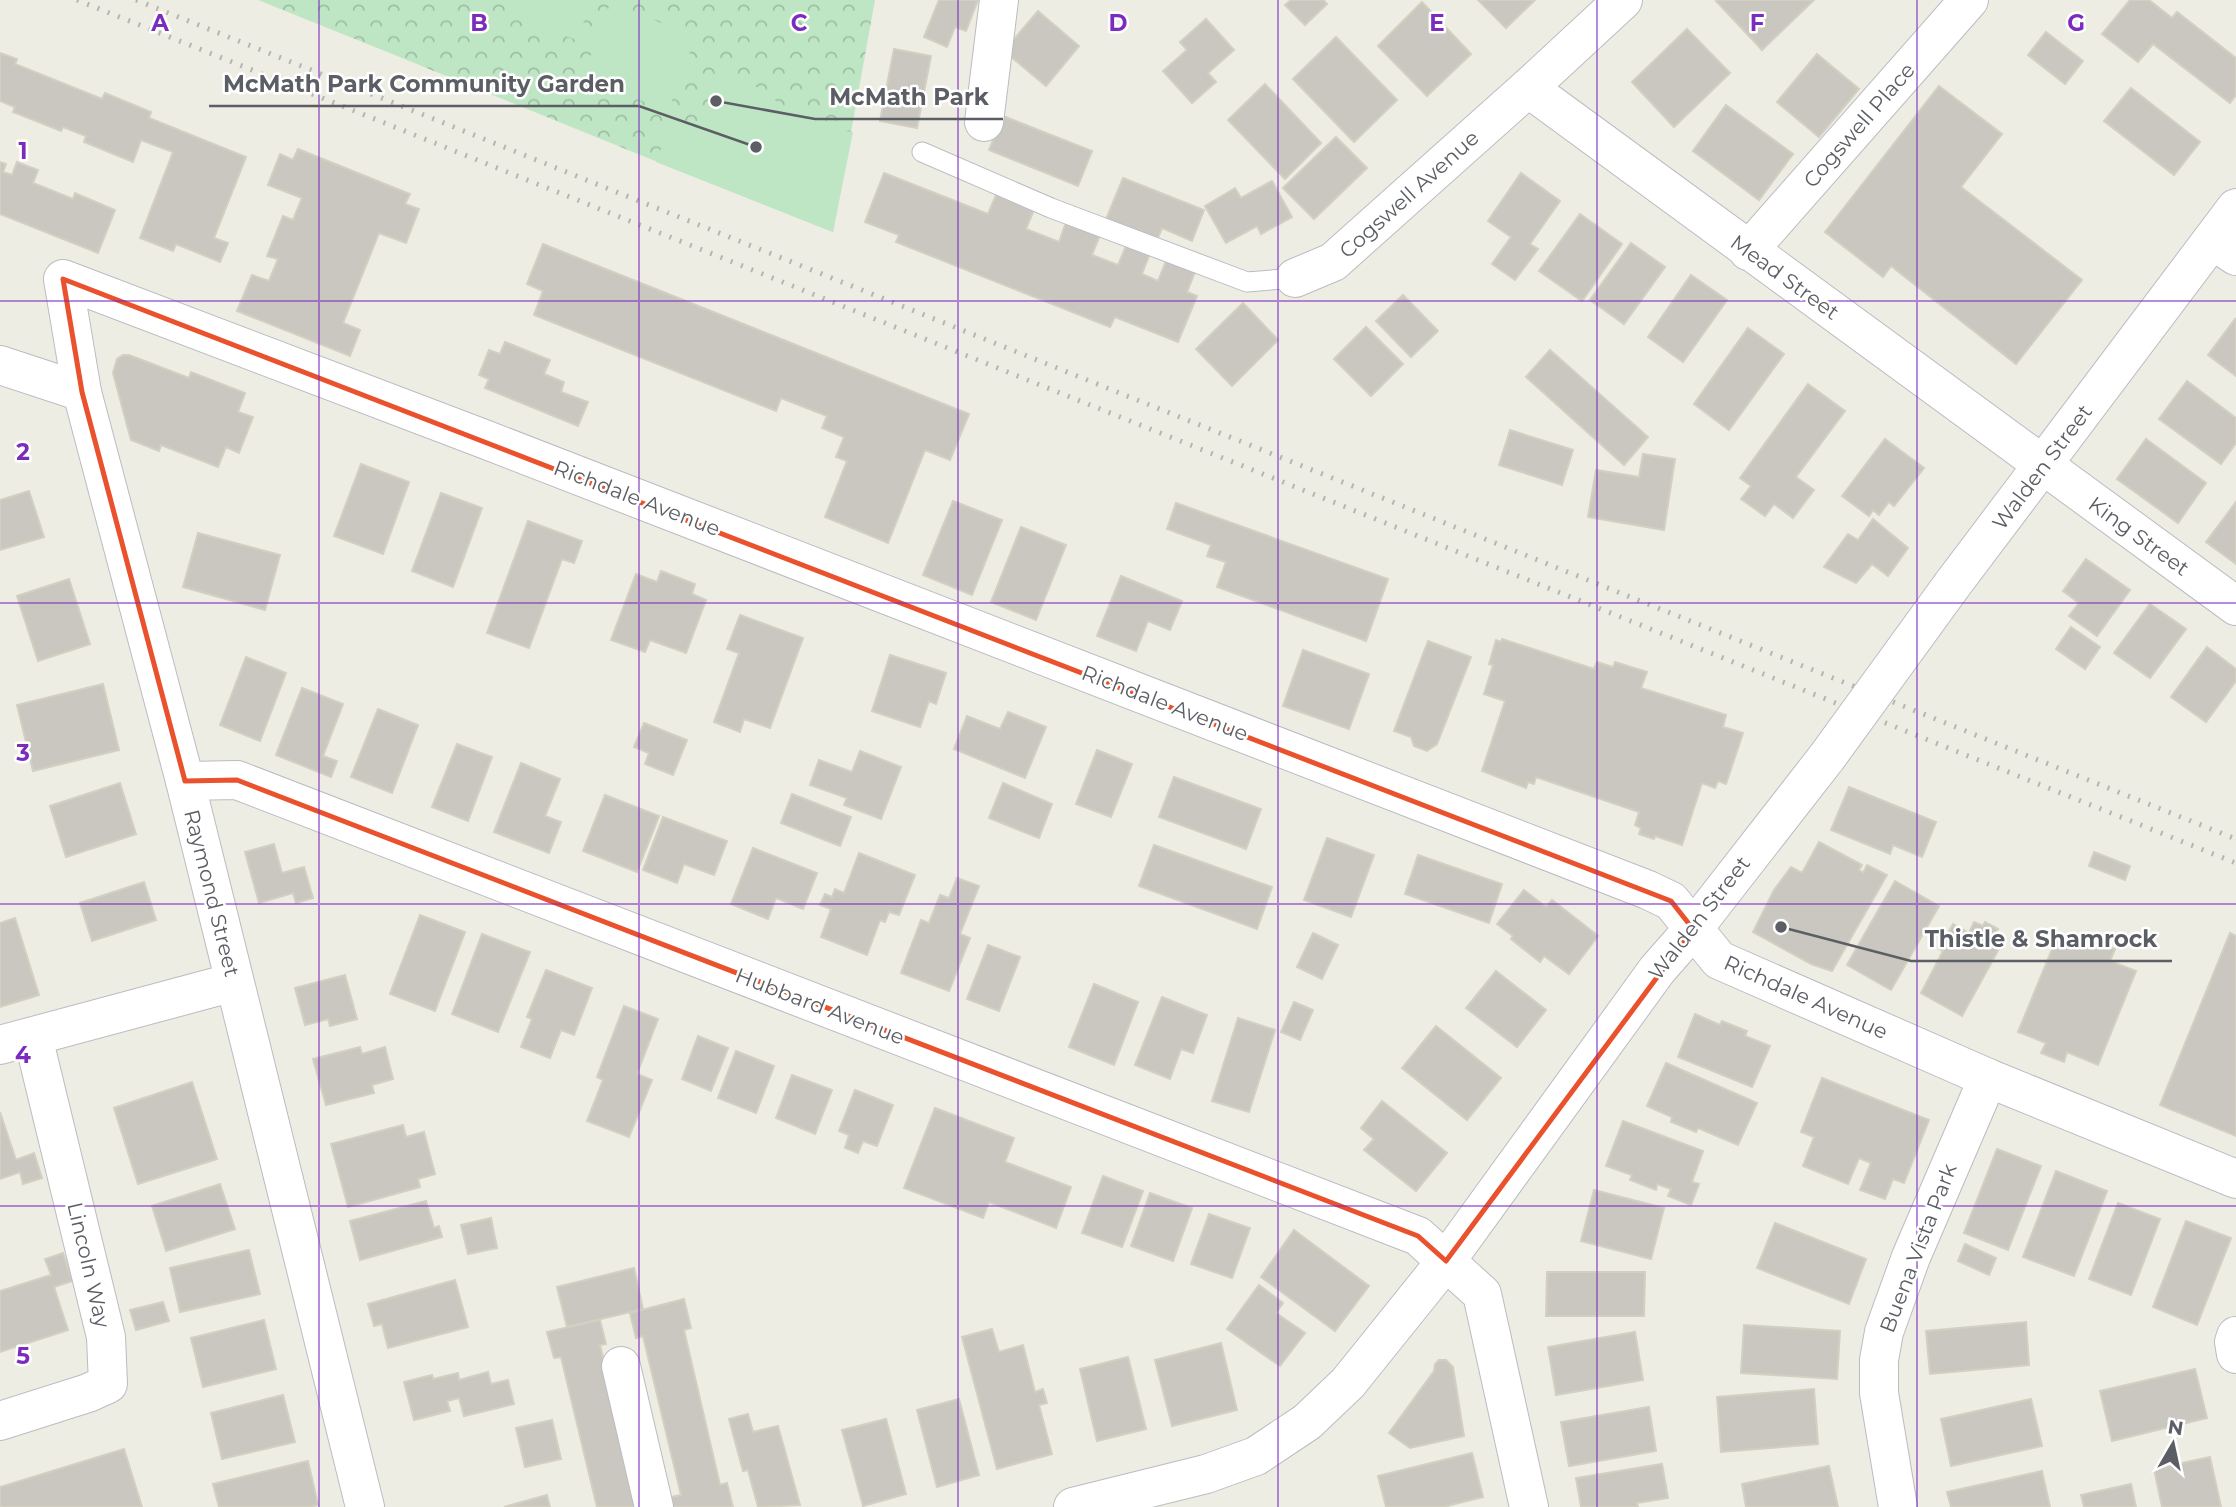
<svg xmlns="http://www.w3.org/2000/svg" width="2236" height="1507" viewBox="0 0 2236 1507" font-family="Montserrat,sans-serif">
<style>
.forest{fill:url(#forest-crowns)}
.garden{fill:#bfe6c4}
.building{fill:#c9c7c0;stroke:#d3cfc1;stroke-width:2}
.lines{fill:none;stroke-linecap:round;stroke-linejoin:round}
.service-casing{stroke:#bbbcc2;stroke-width:21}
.minor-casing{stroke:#bbbcc2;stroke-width:40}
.tertiary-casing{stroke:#bbbcc2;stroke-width:40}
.service{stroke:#fff;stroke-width:19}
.minor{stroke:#fff;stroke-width:38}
.tertiary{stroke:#fff;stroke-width:38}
.rail{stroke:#b4b5b5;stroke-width:5;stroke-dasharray:2 9;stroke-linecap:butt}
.tertiary-bridge-casing{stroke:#bbbcc2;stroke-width:40;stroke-linecap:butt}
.tertiary-bridge{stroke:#fff;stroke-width:38}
.marked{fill:none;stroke:#ea512d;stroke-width:5;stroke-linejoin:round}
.grid{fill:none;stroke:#7b2cbf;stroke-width:2;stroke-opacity:0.55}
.labels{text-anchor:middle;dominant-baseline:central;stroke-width:5;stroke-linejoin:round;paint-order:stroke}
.street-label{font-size:21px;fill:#5b5e64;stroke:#fff}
.grid-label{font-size:23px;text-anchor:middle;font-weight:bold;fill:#7b2cbf;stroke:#fff;stroke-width:5;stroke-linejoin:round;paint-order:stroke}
.leader{fill:none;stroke:#5b5e64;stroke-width:2.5}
.callout-dot{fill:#5b5e64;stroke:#fff;stroke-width:2.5}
.callout-label{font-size:23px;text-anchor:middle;font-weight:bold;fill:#5b5e64;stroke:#fff;stroke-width:5;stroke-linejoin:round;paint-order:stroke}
</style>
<defs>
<pattern id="forest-crowns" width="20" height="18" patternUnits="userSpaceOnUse" patternTransform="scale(1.75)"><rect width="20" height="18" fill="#bfe6c4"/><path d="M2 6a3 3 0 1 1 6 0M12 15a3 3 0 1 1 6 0" fill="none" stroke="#9ebea3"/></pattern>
</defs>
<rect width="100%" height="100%" fill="#eeede3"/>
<path class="forest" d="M258,0H875L833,232C641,156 450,77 258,0Z"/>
<g class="garden">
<polygon points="525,0 592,0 577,40 518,19"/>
<polygon points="610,4 696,36 668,111 582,78"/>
<path d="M728,74C750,79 766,95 785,107C805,120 830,130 853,132L833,232L656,162L669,128L703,132L718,80Z"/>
</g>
<g class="building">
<polygon points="939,0 978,0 966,31 955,27 947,47 924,37"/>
<polygon points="1291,0 1323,0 1327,4 1305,25 1285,5"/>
<polygon points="1478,0 1535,0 1506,28"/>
<polygon points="1717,0 1814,0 1762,50 1716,1"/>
<polygon points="2130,0 2149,0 2172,18 2177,12 2236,58 2236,95 2230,103 2153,44 2138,62 2102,34"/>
<polygon points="1422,2 1471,54 1427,96 1378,46"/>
<polygon points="1038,11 1079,46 1046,86 1004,51"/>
<polygon points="1206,19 1234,50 1208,73 1216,82 1192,103 1163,71 1187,50 1180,42"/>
<polygon points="1687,29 1730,73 1674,127 1632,82"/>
<polygon points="2046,32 2083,61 2065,84 2028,55"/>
<polygon points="1336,37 1397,100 1354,142 1293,79"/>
<polygon points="894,49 931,56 917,128 880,121"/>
<polygon points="0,53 17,59 15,64 102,99 105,93 151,112 149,118 246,157 214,238 228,243 220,262 176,244 173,251 140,238 173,152 141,140 133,162 84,142 86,136 63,127 61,131 13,112 15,107 0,101"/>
<polygon points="1817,54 1859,89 1819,137 1777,102"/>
<polygon points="1265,84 1321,143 1285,179 1228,120"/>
<polygon points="1939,86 2002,134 1961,187 2082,280 2016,364 1891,266 1883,277 1825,232"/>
<polygon points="2131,88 2200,142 2174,175 2104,121"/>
<polygon points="1726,105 1793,154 1759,200 1693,151"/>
<polygon points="1003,116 1092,151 1078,186 989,150"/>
<polygon points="1336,137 1367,168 1314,219 1283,188"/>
<polygon points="298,149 410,194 405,204 419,209 406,243 379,233 343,323 360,330 350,356 237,311 252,275 269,281 278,259 267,256 283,216 293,220 302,198 268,185 280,154 293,160"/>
<polygon points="0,162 6,164 3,172 12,175 17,162 38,170 33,183 73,199 75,193 115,210 98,253 0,214"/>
<polygon points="884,173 988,214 996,195 1034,210 1026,229 1059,242 1066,222 1100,235 1092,255 1118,265 1126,246 1149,256 1142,274 1158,281 1166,261 1195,272 1187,292 1197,296 1178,342 1115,317 1110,327 896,242 899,235 865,222"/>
<polygon points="1521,173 1560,201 1530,244 1538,249 1515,280 1492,264 1511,237 1488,221"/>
<polygon points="1123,178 1204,210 1192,241 1162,228 1156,243 1105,222"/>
<polygon points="1272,181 1292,217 1261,234 1257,226 1226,243 1205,206 1235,188 1241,198"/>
<polygon points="1580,214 1622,244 1582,301 1539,271"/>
<polygon points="1631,243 1665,267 1624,324 1590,300"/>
<polygon points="543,244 969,414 950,460 925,450 888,543 825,517 847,461 836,457 844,437 822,428 827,416 781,398 776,411 534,315 543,291 527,284"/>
<polygon points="1691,275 1727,300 1683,362 1648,337"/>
<polygon points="1403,295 1438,331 1411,357 1376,321"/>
<polygon points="1243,303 1278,340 1232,386 1196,349"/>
<polygon points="2235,319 2236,320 2236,376 2208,355"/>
<polygon points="1366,327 1403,364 1371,396 1334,359"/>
<polygon points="1748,328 1784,354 1729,430 1694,404"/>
<polygon points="505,342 550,360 544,374 564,382 561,392 588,402 578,426 485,388 489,379 479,375 489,350 500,354"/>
<polygon points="1550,350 1648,437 1624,465 1526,377"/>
<polygon points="123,355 129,355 189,378 191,372 245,393 238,412 253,417 239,453 226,447 218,467 161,445 159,451 131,440 113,373 117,359"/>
<polygon points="2187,381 2236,418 2236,443 2221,464 2159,419"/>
<polygon points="1808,384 1845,411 1796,477 1814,490 1793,518 1774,504 1765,516 1741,499 1751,486 1740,478"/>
<polygon points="1510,430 1573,450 1562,485 1499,465"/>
<polygon points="1885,439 1924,468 1894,506 1889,502 1879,515 1873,510 1869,516 1842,496"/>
<polygon points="2146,439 2206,483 2178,523 2117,479"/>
<polygon points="1643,454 1675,459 1664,530 1588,517 1596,470 1639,477"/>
<polygon points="361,464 409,482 383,554 334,536"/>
<polygon points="29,491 44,537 0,550 0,500"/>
<polygon points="441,493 482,508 453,587 412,571"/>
<polygon points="953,501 1002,520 972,595 923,575"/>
<polygon points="2236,502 2236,564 2206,542"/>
<polygon points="1176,503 1388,579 1366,641 1217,587 1226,562 1207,556 1211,545 1167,529"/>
<polygon points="1873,519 1908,548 1888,576 1872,564 1856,583 1824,567 1848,534 1858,540"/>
<polygon points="528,521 582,541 574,563 562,559 529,648 487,633"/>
<polygon points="1021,527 1066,545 1036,620 991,602"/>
<polygon points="198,533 280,555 265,610 183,587"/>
<polygon points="2086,559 2130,590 2097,636 2069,616 2079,603 2063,591"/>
<polygon points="661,571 695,584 692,594 706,600 686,653 650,640 645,652 611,640 636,574 657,582"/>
<polygon points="1121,576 1182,601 1170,630 1148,621 1136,651 1097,636"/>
<polygon points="69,579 90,644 38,661 17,596"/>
<polygon points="2150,604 2186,629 2150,678 2114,653"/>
<polygon points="740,615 803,638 770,728 744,719 740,732 714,722 739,653 727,649"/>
<polygon points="2071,627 2100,647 2085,669 2056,649"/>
<polygon points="1502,639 1594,669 1597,662 1613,667 1615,662 1647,672 1641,688 1726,715 1723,727 1743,733 1726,784 1718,781 1715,788 1702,783 1682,845 1655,836 1654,839 1639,834 1641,828 1635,825 1639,812 1536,777 1534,784 1528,782 1526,788 1482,771 1505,701 1484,694 1493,665 1489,664 1496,640 1501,642"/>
<polygon points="1428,641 1471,657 1437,744 1427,751 1414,746 1411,737 1394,731"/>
<polygon points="2207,647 2236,669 2236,681 2206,722 2171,697"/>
<polygon points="1303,650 1369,674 1349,729 1283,706"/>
<polygon points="890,655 946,673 936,704 929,701 920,727 872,711"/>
<polygon points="246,657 286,673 260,741 220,725"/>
<polygon points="103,684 119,750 33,771 17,705"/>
<polygon points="302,688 343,704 323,756 337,761 331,777 276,755"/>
<polygon points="378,709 418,725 392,793 351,777"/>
<polygon points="1008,712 1046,727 1025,778 954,749 967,716 1000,729"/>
<polygon points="644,723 687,740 673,775 645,764 649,753 634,747"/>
<polygon points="457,744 492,757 468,821 432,807"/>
<polygon points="1097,750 1132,764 1111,817 1076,804"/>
<polygon points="860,751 901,767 881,819 844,805 847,798 810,785 819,760 852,772"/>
<polygon points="521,763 560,779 545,816 561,822 549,853 494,832"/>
<polygon points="1174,777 1261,809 1246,849 1159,817"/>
<polygon points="120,783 136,834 66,857 50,806"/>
<polygon points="1003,783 1052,804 1039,838 989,818"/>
<polygon points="1849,787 1936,822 1922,857 1893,845 1890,854 1831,830"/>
<polygon points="792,794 851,817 840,846 781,823"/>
<polygon points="605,795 659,816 637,872 583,851"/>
<polygon points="663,817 727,841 714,875 684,864 677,883 643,870"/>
<polygon points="1327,838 1374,855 1351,917 1304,900"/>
<polygon points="1819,842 1862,865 1859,870 1863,873 1867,865 1887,875 1832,971 1811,964 1753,932 1774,890 1791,867 1802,873"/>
<polygon points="274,844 282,873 304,867 313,898 296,903 293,893 259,903 245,852"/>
<polygon points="1154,845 1272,887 1257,929 1139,886"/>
<polygon points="753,848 817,873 803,909 776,898 768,919 731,904"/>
<polygon points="2094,852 2130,866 2125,880 2089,866"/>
<polygon points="859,853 915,875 899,915 889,912 885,922 880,920 867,955 821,937 831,909 820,905 825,894 832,897 835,889 844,893"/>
<polygon points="1418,855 1502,884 1489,923 1405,894"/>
<polygon points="957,878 979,886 960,934 970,938 949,991 901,973 921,920 929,923 940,895 949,898"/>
<polygon points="1895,881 1939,906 1891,990 1847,965"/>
<polygon points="144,882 156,920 92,941 80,903"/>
<polygon points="1524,890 1546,907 1552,900 1598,936 1569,974 1544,956 1540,962 1511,939 1513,936 1497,924"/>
<polygon points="420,915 465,932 435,1011 390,994"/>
<polygon points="15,918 39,995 0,1007 0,923"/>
<polygon points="1974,922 1983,926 1985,922 1998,929 1990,944 1999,949 1962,1016 1921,993 1943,951 1939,949 1953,924 1969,933"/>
<polygon points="1313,933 1338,945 1322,979 1297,967"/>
<polygon points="2230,933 2236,936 2236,1136 2160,1105"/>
<polygon points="482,934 530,952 498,1032 452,1014"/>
<polygon points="2057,937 2082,947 2086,937 2115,949 2110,961 2136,971 2098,1065 2067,1052 2064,1062 2041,1053 2046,1043 2018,1032"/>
<polygon points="988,945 1020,957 999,1011 967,999"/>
<polygon points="546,970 592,988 574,1035 561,1030 550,1058 521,1047 532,1019 527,1017"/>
<polygon points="1496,971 1546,1010 1517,1047 1466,1008"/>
<polygon points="345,975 357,1019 330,1026 328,1019 305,1025 295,988"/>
<polygon points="1094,984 1138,1002 1114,1065 1069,1047"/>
<polygon points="1162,997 1207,1015 1193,1053 1181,1049 1170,1079 1135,1065"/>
<polygon points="1294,1002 1313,1010 1300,1040 1281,1032"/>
<polygon points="624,1006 658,1019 637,1074 652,1080 629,1137 587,1121 603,1080 597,1077"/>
<polygon points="1695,1014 1720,1025 1722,1021 1747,1031 1745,1036 1770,1046 1752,1087 1678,1057"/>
<polygon points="1238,1018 1275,1030 1249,1112 1212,1101"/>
<polygon points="1436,1026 1501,1078 1467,1120 1402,1068"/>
<polygon points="698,1036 728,1048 711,1091 682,1079"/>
<polygon points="360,1047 362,1054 385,1047 393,1079 372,1085 374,1093 326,1105 313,1059"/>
<polygon points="736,1051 774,1066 756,1113 718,1098"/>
<polygon points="1666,1063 1757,1103 1738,1145 1698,1128 1696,1132 1671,1122 1672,1117 1647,1106"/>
<polygon points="792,1075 832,1090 815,1134 776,1118"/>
<polygon points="1822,1078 1929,1120 1904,1183 1893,1179 1885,1199 1860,1190 1871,1163 1859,1158 1848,1184 1803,1166 1814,1137 1801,1132"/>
<polygon points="192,1082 217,1159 138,1184 114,1108"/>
<polygon points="855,1090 893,1105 877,1146 863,1141 858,1153 845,1148 849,1135 839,1131"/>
<polygon points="1382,1101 1447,1153 1416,1191 1364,1150 1374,1139 1361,1128"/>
<polygon points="935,1108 1014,1138 1005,1162 1071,1187 1056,1228 989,1202 983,1218 904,1188"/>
<polygon points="0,1112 16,1160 34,1153 42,1178 23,1184 20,1172 0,1179"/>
<polygon points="1623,1121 1703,1151 1692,1182 1699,1184 1691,1205 1668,1196 1671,1189 1657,1184 1656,1190 1630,1180 1632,1175 1606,1166"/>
<polygon points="403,1125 406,1137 424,1132 435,1174 418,1179 420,1187 348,1207 331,1144"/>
<polygon points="1997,1149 2041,1166 2008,1250 1964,1233"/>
<polygon points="2056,1171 2107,1191 2074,1276 2023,1257"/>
<polygon points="1103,1176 1143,1191 1122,1247 1082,1233"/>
<polygon points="220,1184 235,1229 166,1251 152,1206"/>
<polygon points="1594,1190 1664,1208 1651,1259 1581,1241"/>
<polygon points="1150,1193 1192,1208 1173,1261 1131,1246"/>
<polygon points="426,1201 434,1228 439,1226 442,1237 360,1260 350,1221"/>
<polygon points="2118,1203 2160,1219 2131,1295 2089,1279"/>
<polygon points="1209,1214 1250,1228 1232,1278 1191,1264"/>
<polygon points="491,1218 497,1248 468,1254 461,1225"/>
<polygon points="2186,1221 2231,1238 2197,1325 2153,1307"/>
<polygon points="1775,1223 1866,1259 1849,1304 1757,1268"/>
<polygon points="1294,1230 1369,1286 1335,1331 1261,1277"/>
<polygon points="1965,1244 1996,1258 1989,1275 1958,1261"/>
<polygon points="249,1250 260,1294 180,1312 170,1268"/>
<polygon points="63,1253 72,1281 54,1287 68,1330 0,1352 0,1291 51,1275 45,1259"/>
<polygon points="634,1268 643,1309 567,1327 557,1287"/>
<polygon points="1547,1272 1645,1272 1644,1316 1546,1316"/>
<polygon points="455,1280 468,1327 388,1348 382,1324 374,1326 368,1304"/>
<polygon points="1259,1285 1283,1303 1276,1313 1305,1333 1280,1366 1227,1329"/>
<polygon points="684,1299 691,1328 684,1330 720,1485 727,1483 733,1507 673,1507 671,1497 681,1495 643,1336 636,1338 630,1313"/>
<polygon points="163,1302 169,1321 136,1330 130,1310"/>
<polygon points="264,1320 276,1369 203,1387 191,1338"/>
<polygon points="600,1320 606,1344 600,1345 639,1507 597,1507 561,1357 554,1358 547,1332"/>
<polygon points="2026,1322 2029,1365 1930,1374 1926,1331"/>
<polygon points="1744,1325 1840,1331 1837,1379 1741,1373"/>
<polygon points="992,1329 999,1352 1023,1345 1035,1392 1043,1389 1047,1403 1039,1405 1052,1454 997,1469 962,1337"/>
<polygon points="1635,1332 1643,1380 1556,1395 1548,1347"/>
<polygon points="1221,1343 1237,1410 1172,1426 1155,1360"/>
<polygon points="1128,1357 1146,1429 1097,1441 1080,1369"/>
<polygon points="1439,1360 1446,1360 1453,1367 1464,1436 1410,1448 1389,1433 1434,1371 1435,1364"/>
<polygon points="2195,1369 2207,1418 2112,1441 2100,1391"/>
<polygon points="488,1372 491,1384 508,1380 514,1404 464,1416 459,1398 447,1401 450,1411 414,1420 404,1382 432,1375 433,1379 458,1373 459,1380"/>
<polygon points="1814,1389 1818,1444 1721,1452 1717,1397"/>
<polygon points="283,1395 295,1442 222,1459 211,1413"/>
<polygon points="959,1399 979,1475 937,1487 917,1410"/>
<polygon points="2031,1399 2042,1446 1951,1466 1941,1419"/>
<polygon points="1649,1407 1656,1451 1569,1466 1561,1422"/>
<polygon points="748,1414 753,1432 778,1426 800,1505 758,1507 748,1470 743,1471 729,1419"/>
<polygon points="886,1419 906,1494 863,1506 842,1430"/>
<polygon points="552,1420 561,1459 525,1467 516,1428"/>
<polygon points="124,1449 142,1507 0,1507 0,1487"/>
<polygon points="1472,1453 1483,1497 1443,1507 1386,1507 1378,1476"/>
<polygon points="2210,1457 2221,1507 2162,1507 2154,1469"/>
<polygon points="308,1461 318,1505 310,1507 219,1507 213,1484"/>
<polygon points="1662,1464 1668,1498 1637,1503 1638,1507 1581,1507 1576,1478"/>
<polygon points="1829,1466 1838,1507 1746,1507 1742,1484"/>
<polygon points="2042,1471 2050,1507 1951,1507 1947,1492"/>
<polygon points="2131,1484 2136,1507 2084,1507 2081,1495"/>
<polygon points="547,1495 550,1507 504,1507"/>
</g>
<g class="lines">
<defs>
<polyline id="service" points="922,152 1051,208 1247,282 1295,278"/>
<g id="minor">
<polyline points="1528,88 2236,606"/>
<polyline points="984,122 999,0"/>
<polyline points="2212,240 2236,256"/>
<polyline points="1748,251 1969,0"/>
<polyline points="1295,278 1333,262 1528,88 1623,0"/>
<polyline points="0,365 82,392"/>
<polyline points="185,781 237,780 1418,1236 1482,1294 1529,1507"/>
<polyline points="0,1045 234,982"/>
<polyline points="2236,1336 2234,1342 2236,1354"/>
<polyline points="621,1366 654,1507"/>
<polyline points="0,1421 88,1393 108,1384 106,1337 33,1037"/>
<polyline points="365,1507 185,781 82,392 63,279 484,439 1648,890 1671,901 1719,960 1988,1078 2236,1179"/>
<polyline points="1898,1507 1879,1393 1879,1360 1884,1332 1911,1257 1988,1078"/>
</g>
<g id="tertiary">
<polyline points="1952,585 2236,208"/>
<polyline points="1073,1507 1206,1474 1256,1456 1307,1422 1348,1383 1446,1261 1657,970 1693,929 1827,757"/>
</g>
</defs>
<use href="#service" class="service-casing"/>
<use href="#minor" class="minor-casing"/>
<use href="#tertiary" class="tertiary-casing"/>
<use href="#service" class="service"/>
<use href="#minor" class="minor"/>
<use href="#tertiary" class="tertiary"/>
<g class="rail">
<polyline points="77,0 2236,863"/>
<polyline points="136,0 2236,839"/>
</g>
<defs>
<polyline id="tertiary-bridge" points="1827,757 1952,585"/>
</defs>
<use href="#tertiary-bridge" class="tertiary-bridge-casing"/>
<use href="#tertiary-bridge" class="tertiary-bridge"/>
</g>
<path class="marked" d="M63,279L1671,901L1693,929L1446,1261L1418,1236L237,780L185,781L82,392Z"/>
<path class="grid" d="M319,0V1507M639,0V1507M958,0V1507M1278,0V1507M1597,0V1507M1917,0V1507M0,301H2236M0,603H2236M0,904H2236M0,1206H2236"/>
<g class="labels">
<g class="street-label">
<text transform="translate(1859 125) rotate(-49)">Cogswell Place</text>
<text transform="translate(1409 194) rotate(-42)">Cogswell Avenue</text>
<text transform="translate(1785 277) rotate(36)">Mead Street</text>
<text transform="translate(2042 467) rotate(-53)">Walden Street</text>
<text transform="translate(637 498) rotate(21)">Richdale Avenue</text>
<text transform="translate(2139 536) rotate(36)">King Street</text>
<text transform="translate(1165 703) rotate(21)">Richdale Avenue</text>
<text transform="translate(212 893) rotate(76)">Raymond Street</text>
<text transform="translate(1699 918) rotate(-52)">Walden Street</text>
<text transform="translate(1806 997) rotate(24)">Richdale Avenue</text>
<text transform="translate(820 1006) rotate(21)">Hubbard Avenue</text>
<text transform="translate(1918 1248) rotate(-69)">Buena Vista Park</text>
<text transform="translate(89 1265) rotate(77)">Lincoln Way</text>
</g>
</g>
<g class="grid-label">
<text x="160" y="31">A</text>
<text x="479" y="31">B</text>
<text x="799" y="31">C</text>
<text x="1118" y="31">D</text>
<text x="1437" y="31">E</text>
<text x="1757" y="31">F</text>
<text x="2076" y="31">G</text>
<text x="23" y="159">1</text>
<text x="23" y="460">2</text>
<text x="23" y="761">3</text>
<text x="23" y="1063">4</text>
<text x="23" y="1364">5</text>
</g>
<path class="leader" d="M756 147L639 106H209M716 101L815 119H1003M1781 927L1911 961H2172"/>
<g class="callout-dot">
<circle cx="756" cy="147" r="7"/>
<circle cx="716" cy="101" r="7"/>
<circle cx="1781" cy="927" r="7"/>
</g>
<g class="callout-label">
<text x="424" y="92">McMath Park Community Garden</text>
<text x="909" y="105">McMath Park</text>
<text x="2041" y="947">Thistle &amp; Shamrock</text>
</g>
<g transform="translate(2173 1444) rotate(9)" stroke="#ffffff" stroke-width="5" paint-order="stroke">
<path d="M0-5L12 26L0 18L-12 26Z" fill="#5b5e64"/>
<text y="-10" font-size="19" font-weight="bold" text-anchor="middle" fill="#5b5e64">N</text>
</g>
</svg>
